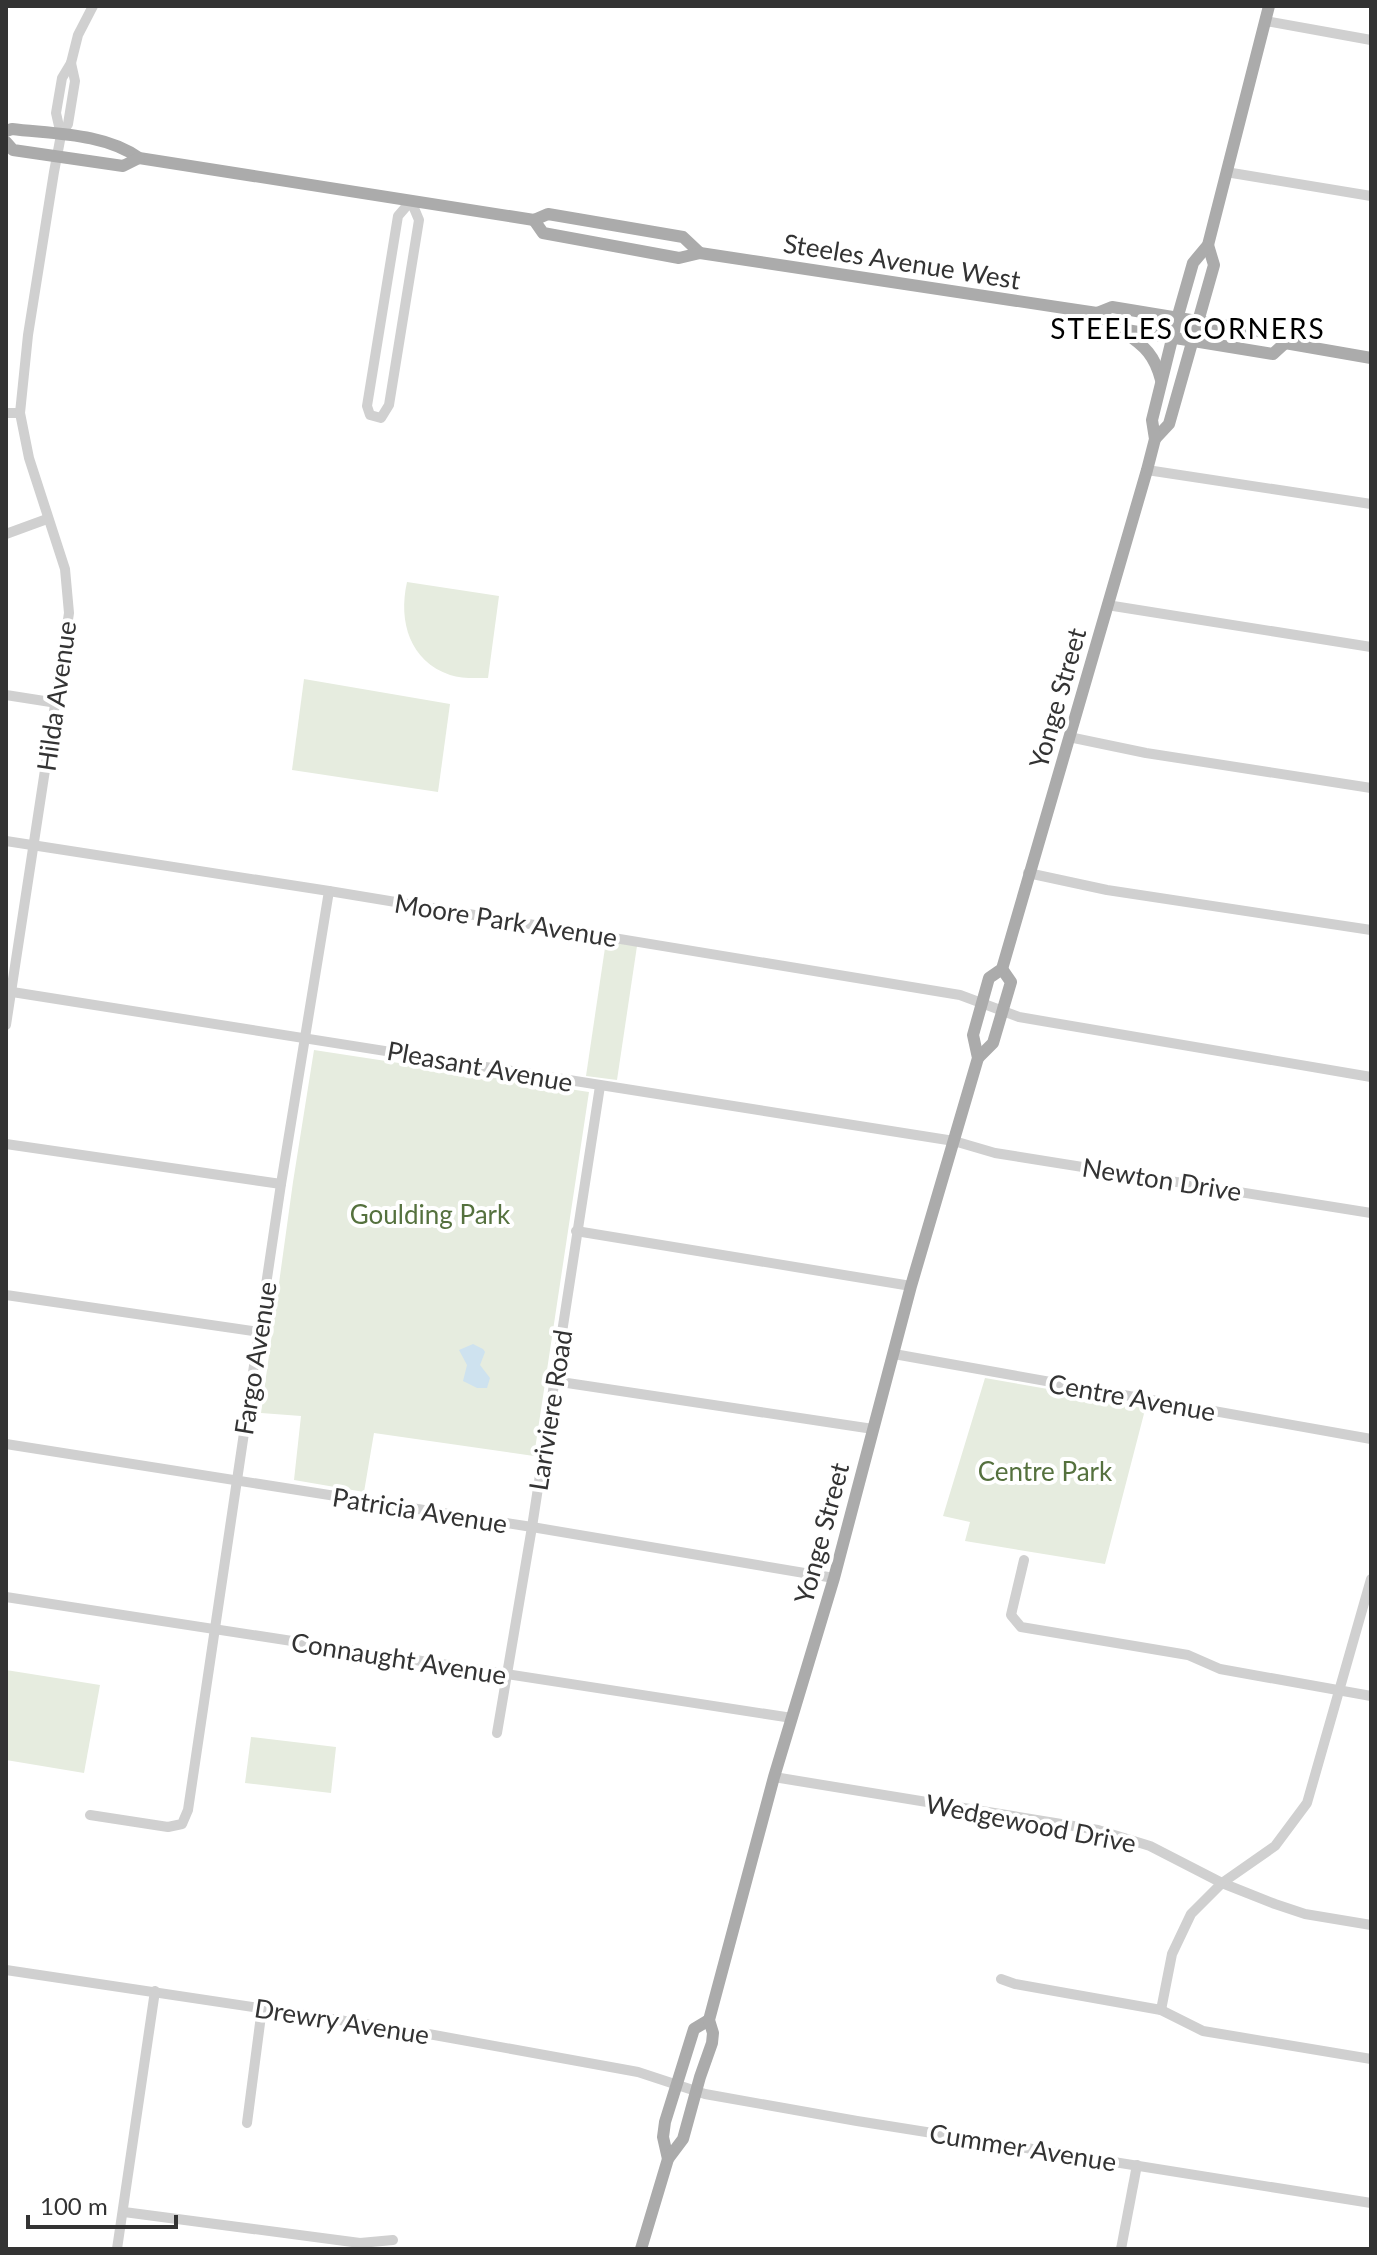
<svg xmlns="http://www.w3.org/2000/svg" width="1377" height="2255" viewBox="0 0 1377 2255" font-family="Lato,sans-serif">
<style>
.green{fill:#e6ecdf}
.water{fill:#cee2ef}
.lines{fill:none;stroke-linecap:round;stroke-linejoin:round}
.minor{stroke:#d0d0d0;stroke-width:10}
.major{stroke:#ababab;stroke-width:12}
.labels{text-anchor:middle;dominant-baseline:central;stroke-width:8;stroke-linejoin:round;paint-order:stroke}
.street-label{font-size:26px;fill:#333;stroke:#fff}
.park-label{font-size:26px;fill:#55713e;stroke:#fff}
.neighbourhood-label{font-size:28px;letter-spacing:2px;fill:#000;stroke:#fff}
</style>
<rect width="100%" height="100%" fill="#fff"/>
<g class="green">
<path d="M407,582L499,596L488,678C476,678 461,679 450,675C410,661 398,622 407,582Z"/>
<polygon points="304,679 450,704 438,792 292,770"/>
<polygon points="606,941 637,946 617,1080 586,1076"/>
<polygon points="314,1050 589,1092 534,1456 374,1433 364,1492 294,1480 301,1416 261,1413 293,1182"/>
<polygon points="985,1378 1146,1406 1105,1564 965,1541 970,1522 943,1516"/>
<polygon points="6,1670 100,1685 84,1773 6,1760"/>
<polygon points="251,1737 336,1747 331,1793 245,1783"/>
</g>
<polygon class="water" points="473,1344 483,1349 485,1352 480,1365 490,1378 487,1388 477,1388 463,1381 467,1365 459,1350"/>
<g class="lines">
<g class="minor">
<polyline points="1266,21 1371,40"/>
<polyline points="61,135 56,113 62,78 71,63 78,35 93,6"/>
<polyline points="1226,172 1371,196"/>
<polygon points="411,201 419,220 389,405 381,418 370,415 367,406 398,216"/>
<polyline points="6,413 20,413"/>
<polyline points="1147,470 1371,504"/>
<polyline points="6,534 47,519"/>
<polyline points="1107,605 1371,647"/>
<polyline points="6,695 57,703"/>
<polyline points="1069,737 1146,753 1371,788"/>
<polyline points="6,841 329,891 960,995 1019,1017 1371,1077"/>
<polyline points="1028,873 1107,890 1371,930"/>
<polyline points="6,991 954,1141 995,1153 1371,1213"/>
<polyline points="6,1025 69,613 65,569 29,458 20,413 28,335 54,172 61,135 68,124 75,81 71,63"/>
<polyline points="6,1144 281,1184"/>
<polyline points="576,1231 911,1286"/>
<polyline points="6,1295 259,1332"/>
<polyline points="894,1354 1371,1439"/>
<polyline points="554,1381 873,1429"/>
<polyline points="6,1444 532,1527 834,1578"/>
<polyline points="1024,1560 1011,1615 1021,1627 1188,1655 1220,1669 1371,1696"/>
<polyline points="6,1597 792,1718"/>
<polyline points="497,1733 532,1527 600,1086"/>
<polyline points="774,1777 1098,1830 1150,1846 1222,1883 1275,1904 1305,1914 1371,1925"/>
<polyline points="90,1815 168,1827 182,1824 188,1810 281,1184 329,891"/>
<polyline points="6,1970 412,2031 638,2072 705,2094 857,2121 1371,2203"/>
<polyline points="1001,1979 1015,1984 1161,2010 1203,2031 1371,2059"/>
<polyline points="1161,2010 1172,1954 1191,1914 1222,1883 1275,1846 1307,1803 1371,1579"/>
<polyline points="247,2123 262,2008"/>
<polyline points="124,2212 360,2243 393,2240"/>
<polyline points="117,2249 155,1991"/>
<polyline points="1121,2249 1137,2165"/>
</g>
<g class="major">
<path d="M6,131L12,129C53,134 104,133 139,158L534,220L548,214L683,237L700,253"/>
<polyline points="6,142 13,150 123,166 139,158"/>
<polyline points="534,220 543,233 679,258 700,253 1097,313 1112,307 1276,334 1285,343 1371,358"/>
<polyline points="1097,313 1108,327 1273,354 1285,343"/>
<path d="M1125,333C1145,346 1155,356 1161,380"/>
<polyline points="1155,439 1169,424 1214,265 1208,245"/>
<polyline points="978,1058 993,1043 1011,982 1002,969"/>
<polyline points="668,2159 663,2137 665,2122 694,2029 709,2020"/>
<polyline points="641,2249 668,2159 683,2139 700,2077 712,2043 713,2033 709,2020 774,1777 834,1578 911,1286 978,1058 973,1035 989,978 1002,969 1147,470 1155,439 1152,420 1177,319 1193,263 1208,245 1269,6"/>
</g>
</g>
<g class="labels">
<g class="street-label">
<text transform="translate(902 261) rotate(9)">Steeles Avenue West</text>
<text transform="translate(56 696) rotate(-82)">Hilda Avenue</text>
<text transform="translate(1057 698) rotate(-74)">Yonge Street</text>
<text transform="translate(506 920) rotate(9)">Moore Park Avenue</text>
<text transform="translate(480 1066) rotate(10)">Pleasant Avenue</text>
<text transform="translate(1162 1179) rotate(9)">Newton Drive</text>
<text transform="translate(255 1358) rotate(-81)">Fargo Avenue</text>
<text transform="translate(1132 1397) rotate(10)">Centre Avenue</text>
<text transform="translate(550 1410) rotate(-81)">Lariviere Road</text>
<text transform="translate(420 1510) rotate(9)">Patricia Avenue</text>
<text transform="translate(821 1533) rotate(-75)">Yonge Street</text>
<text transform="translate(399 1658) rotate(9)">Connaught Avenue</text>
<text transform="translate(1031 1823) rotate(11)">Wedgewood Drive</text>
<text transform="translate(342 2021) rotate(9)">Drewry Avenue</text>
<text transform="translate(1023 2147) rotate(9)">Cummer Avenue</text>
</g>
<g class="park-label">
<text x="430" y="1214">Goulding Park</text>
<text x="1045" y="1471">Centre Park</text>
</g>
<g class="neighbourhood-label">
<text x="1188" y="328">STEELES CORNERS</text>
</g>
</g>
<rect width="1377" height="2255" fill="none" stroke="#333333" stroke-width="16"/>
<path d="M28 2215v12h148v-12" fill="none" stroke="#333333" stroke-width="4"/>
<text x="40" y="2215" font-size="24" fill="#333333" stroke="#ffffff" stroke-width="6" paint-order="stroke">100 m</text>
</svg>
